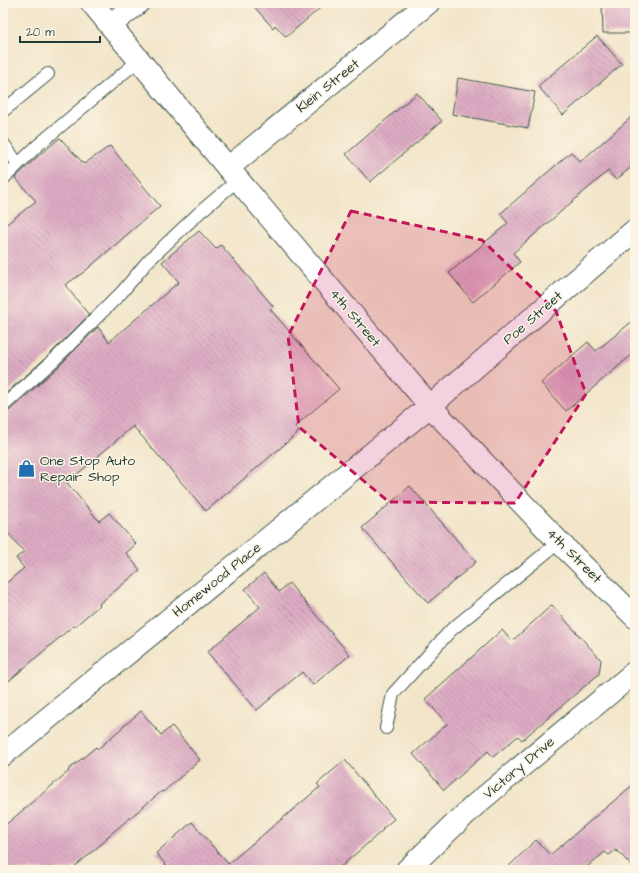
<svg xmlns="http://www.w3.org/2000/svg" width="638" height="873" viewBox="0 0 638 873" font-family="'Architects Daughter',sans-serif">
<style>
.building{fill:url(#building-back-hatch)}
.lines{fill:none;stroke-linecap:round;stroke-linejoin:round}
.lane-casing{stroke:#3f564a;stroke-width:14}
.street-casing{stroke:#3f564a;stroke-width:24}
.secondary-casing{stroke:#3f564a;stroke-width:24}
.lane{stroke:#fff;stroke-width:12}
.street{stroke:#fff;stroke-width:22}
.secondary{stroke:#fff;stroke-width:22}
.marked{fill:#c2185b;fill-opacity:0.2;stroke:#c2185b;stroke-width:3;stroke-dasharray:8 5;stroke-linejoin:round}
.labels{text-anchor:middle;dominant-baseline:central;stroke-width:3;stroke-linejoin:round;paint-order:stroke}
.street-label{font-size:14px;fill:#1f3d34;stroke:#fcf5e5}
.poi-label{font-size:14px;fill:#1f3d34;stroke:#fcf5e5;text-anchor:start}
</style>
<defs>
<pattern id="building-back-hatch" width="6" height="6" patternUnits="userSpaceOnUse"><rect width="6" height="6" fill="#deacc4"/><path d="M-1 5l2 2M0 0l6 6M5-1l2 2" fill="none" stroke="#b38da0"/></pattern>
</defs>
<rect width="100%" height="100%" fill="#fcf5e5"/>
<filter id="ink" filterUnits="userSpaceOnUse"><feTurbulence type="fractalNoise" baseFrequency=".025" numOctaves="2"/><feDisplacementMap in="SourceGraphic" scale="8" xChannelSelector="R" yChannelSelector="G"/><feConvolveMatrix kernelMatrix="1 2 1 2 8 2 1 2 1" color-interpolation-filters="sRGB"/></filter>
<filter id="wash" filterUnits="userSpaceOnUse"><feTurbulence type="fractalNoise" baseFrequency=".012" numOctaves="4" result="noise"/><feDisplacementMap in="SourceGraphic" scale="16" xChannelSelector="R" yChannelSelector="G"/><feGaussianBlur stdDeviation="0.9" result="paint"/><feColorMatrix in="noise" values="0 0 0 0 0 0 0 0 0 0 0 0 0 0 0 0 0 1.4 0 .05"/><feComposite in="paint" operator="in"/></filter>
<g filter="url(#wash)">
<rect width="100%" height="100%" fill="#f2e5c9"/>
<g id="blocks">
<g class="building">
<polygon points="251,3 326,3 286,37 275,25 273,28"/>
<polygon points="602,3 635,3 635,33 603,33"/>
<polygon points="597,36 622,64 563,115 538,86"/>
<polygon points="458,78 535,92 528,128 452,114"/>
<polygon points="417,93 442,121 370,182 346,154"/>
<polygon points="635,114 635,164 616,180 608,171 513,253 520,262 473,302 449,273 508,223 500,214 571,152 580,162"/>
<polygon points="60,138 84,164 110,146 160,206 84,272 65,285 89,315 49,355 3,396 3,227 36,201 15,178 37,157"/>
<polygon points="199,231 216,249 221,245 273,306 270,309 339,389 295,426 299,432 206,511 133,426 67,483 99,521 109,513 136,544 126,553 140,570 99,604 100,605 88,615 74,627 73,626 3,686 3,586 24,568 16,558 24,552 3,527 3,413 8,412 59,366 98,327 109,342 179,282 162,262"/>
<polygon points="635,319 635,352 566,411 541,383 588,342 596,351"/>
<polygon points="410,486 476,562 428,603 362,528"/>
<polygon points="264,573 279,592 289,583 350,655 313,685 302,672 257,710 207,652 260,607 245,589"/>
<polygon points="552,605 601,660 599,674 522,740 518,736 493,757 488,751 444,790 413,754 447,724 425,699 502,630 512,641"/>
<polygon points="141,711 161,735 172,726 200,760 163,792 162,791 106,838 107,839 71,870 3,870 3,827 69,771 68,770 96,747 98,749"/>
<polygon points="345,760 394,819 382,829 383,830 337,870 170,870 156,853 192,822 228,864 320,787 317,784"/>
<polygon points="635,783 635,870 618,851 617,852 616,850 609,855 605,852 583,870 505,870 536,840 550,855"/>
</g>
</g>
</g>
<g filter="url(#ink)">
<use href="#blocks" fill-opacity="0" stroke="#3f564a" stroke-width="1"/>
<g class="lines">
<defs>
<g id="lane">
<polyline points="3,111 48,74"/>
<polyline points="3,143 18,164"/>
<polyline points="3,179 37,146 139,60"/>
<polyline points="3,406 54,360 122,292 148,261 200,212 238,180"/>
<polyline points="386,728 393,694 451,630 559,542"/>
</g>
<g id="street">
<polyline points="110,25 138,3"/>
<polyline points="228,168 428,3"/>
<polyline points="3,755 430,406 635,230"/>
<polyline points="407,870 475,805 635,672"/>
</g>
<polyline id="secondary" points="92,3 228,168 430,406 559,542 635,617"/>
</defs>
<use href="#lane" class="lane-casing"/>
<use href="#street" class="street-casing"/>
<use href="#secondary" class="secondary-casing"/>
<use href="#lane" class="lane"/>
<use href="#street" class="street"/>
<use href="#secondary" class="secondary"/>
</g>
</g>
<path class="marked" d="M351,211L482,240L556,311L586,394L515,503L389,502L299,427L288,336Z"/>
<defs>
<symbol id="shop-bare" viewBox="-9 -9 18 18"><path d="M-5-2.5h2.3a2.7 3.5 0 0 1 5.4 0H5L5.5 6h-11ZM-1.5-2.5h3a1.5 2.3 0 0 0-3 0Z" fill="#1f6fb2" stroke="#fcf5e5" stroke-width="2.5" paint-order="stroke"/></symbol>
</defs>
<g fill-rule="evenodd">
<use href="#shop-bare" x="14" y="456" width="25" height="25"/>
</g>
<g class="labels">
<g class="street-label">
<text transform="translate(328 86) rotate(-39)">Klein Street</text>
<text transform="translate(355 318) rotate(50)">4th Street</text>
<text transform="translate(533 318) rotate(-41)">Poe Street</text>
<text transform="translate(574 556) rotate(45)">4th Street</text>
<text transform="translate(217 580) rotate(-39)">Homewood Place</text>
<text transform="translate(519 768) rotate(-40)">Victory Drive</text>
</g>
<g class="poi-label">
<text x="40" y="461">One Stop Auto<tspan x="40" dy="16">Repair Shop</tspan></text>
</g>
</g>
<rect width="638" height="873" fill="none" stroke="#fcf5e5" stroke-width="16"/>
<path d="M20 36v6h80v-6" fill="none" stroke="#1f3d34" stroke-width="2"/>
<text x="26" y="36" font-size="12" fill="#1f3d34" stroke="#fcf5e5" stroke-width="3" paint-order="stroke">20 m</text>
</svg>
